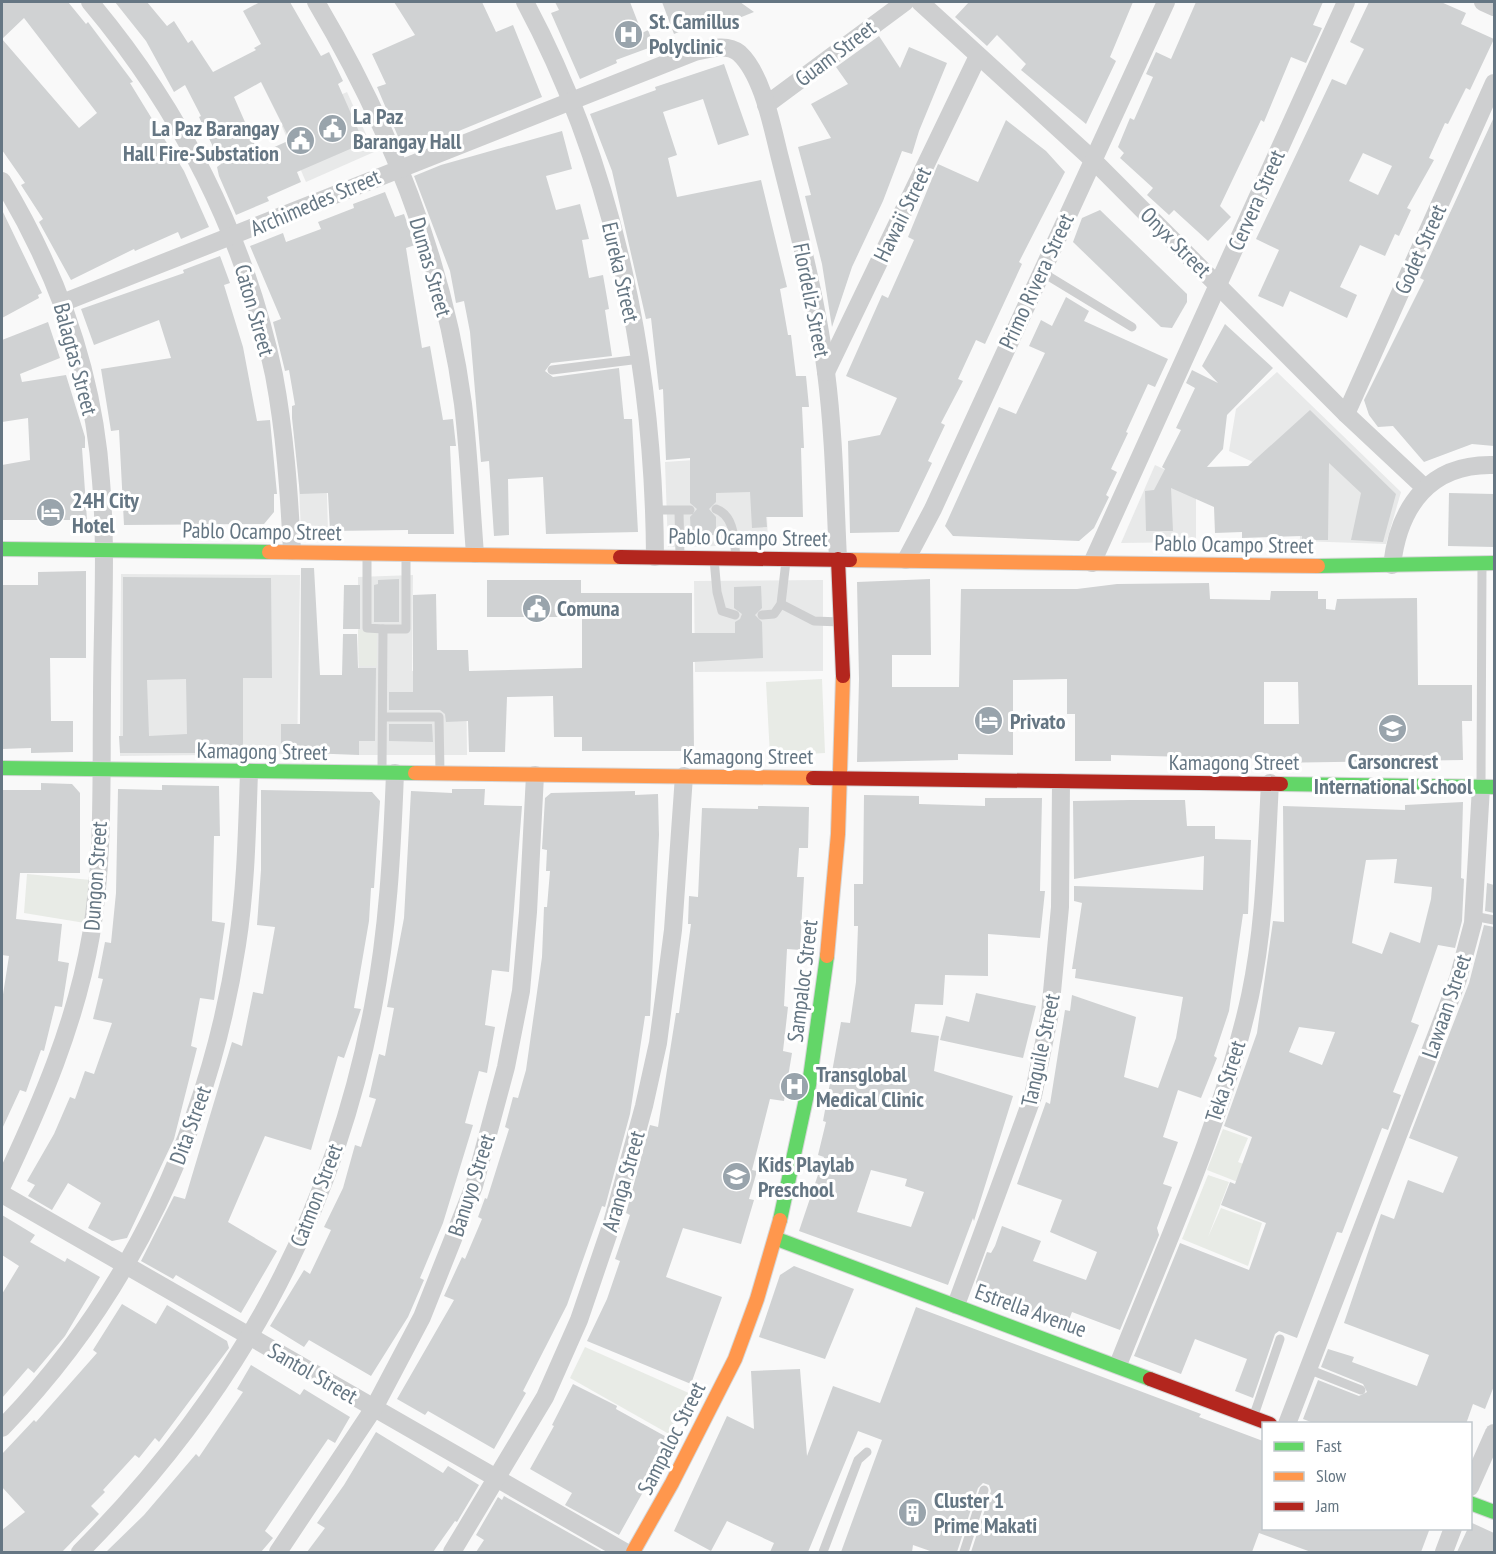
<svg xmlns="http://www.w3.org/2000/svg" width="1496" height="1554" viewBox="0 0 1496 1554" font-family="'PT Sans Narrow',sans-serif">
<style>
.built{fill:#e8e9e9}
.green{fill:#e8ebe6}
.building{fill:#d0d2d3;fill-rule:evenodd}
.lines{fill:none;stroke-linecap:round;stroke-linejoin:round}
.fast-casing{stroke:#d5d6d7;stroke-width:16}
.slow-casing{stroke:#d5d6d7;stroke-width:16}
.jam-casing{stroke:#d5d6d7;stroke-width:16}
.lane{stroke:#cecfd0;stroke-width:9}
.street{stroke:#cecfd0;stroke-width:18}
.fast{stroke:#63d668;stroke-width:14}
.slow{stroke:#ff974d;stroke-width:14}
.jam{stroke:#b3261e;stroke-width:14}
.labels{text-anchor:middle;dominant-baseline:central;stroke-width:6;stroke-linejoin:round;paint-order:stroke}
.poi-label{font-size:22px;font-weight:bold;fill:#657683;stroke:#fff;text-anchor:start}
.street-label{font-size:22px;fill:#657683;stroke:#fff}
</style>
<rect width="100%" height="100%" fill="#f9f9f9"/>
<g class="built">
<polygon points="347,92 374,152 306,182 280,122"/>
<polygon points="1277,372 1401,492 1386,544 1300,541 1299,483 1229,451 1236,409"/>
<polygon points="765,455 768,545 668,547 665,462"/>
<polygon points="326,462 328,532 301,532 298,463"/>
<polygon points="1155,465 1196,484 1196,542 1121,543"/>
<polygon points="121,574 300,575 297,754 120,756"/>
<polygon points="413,575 412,671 466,670 467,755 359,755 358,577"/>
<polygon points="823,580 823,671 695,672 694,581"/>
</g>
<g class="green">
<polygon points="358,630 377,630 377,666 359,666"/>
<polygon points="822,679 825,753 770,756 766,682"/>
<polygon points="27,874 91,880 85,923 24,913"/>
<polygon points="1223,1129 1248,1138 1238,1162 1254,1168 1248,1186 1207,1170"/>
<polygon points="1208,1175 1229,1182 1208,1237 1221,1208 1262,1223 1248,1266 1182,1239"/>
<polygon points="585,1347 691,1394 669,1434 570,1378"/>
</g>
<g class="building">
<polygon points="2,2 68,2 86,24 88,22 133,82 130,83 184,171 209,227 181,239 178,232 135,251 134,249 71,280 39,222 43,219 21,185 25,183 2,150 2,39 79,128 97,113 24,18 2,39"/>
<path d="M115,2H147L167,26L174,21L188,43L192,40L213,72L256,50L254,48L261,44L243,11L260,2H290L321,56L329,52L343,81L338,84L364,143L297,172L301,182L267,197L269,201L236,215L219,176L217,167L221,164L199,117L201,116L185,85L174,92L146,41ZM261,82L290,140L259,154L234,97Z"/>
<polygon points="394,2 482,2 496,32 513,25 542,97 405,153 377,87 386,84 372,54 415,35"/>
<polygon points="555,2 630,2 642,33 648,30 654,46 616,60 617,63 580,79 551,13 559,10"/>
<polygon points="662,2 740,2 754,12 724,24 714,17 674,34"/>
<polygon points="969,2 1133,2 1110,57 1116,61 1086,124 1021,70 1026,64 997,35 987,46 955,17"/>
<polygon points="1196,2 1323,2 1313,25 1322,28 1306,63 1291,57 1264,122 1261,120 1220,206 1231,217 1208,241 1174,210 1169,215 1147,195 1153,188 1120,158 1124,153 1118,147 1130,118 1134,120 1153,77 1146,74 1156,52 1171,59"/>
<path d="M1369,2H1441L1466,13L1461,24L1494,39L1470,90L1466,88L1448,124L1445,123L1429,158L1434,160L1407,208L1411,210L1399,236L1395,234L1385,256L1360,245L1340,287L1357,295L1347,318L1290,291L1283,307L1258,296L1279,250L1256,239L1332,79L1346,85L1364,49L1350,42ZM1363,153L1392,166L1378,195L1349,181Z"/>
<polygon points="879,36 900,68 909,47 947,63 919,131 912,154 902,151 883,201 852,267 832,327 822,264 805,196 811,195 798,147 831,138 811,104 848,84 836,67"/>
<polygon points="724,64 749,135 718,145 703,99 663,112 677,155 668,158 677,197 761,180 787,287 780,289 788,335 791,335 796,376 806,376 809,407 802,407 804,448 801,448 803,517 766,517 767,527 752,528 750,492 716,493 716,502 709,509 716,517 716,535 691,535 690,517 697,509 690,503 690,458 666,460 663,389 659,390 651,318 646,319 612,171 590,114 656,90 655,87"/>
<polygon points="1494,117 1494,446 1472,444 1424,462 1393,426 1378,427 1369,415 1364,400 1424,280 1420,278"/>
<polygon points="1006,120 1046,151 1065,172 1019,262 1022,264 985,344 976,340 958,379 963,381 941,423 945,425 928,461 932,463 899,532 850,533 848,441 880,435 897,398 846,376 882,295 888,298 914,240 908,237 938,164 978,182"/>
<polygon points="562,131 572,169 546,176 556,210 580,204 589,239 582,240 589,278 603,275 609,309 605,310 612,356 551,363 545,371 553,377 619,368 624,419 632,419 638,532 546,534 543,477 508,479 509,535 494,536 489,461 481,462 470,332 464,301 456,303 450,271 414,176 441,165"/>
<polygon points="385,192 395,217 404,214 415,245 406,248 422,348 430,346 443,420 453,419 456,446 450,446 454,534 408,534 408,530 330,531 328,493 300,494 292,418 292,406 295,405 289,370 285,371 273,322 281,319 250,246 283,233 286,242 321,229 318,222 354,208 353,204"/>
<polygon points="2,210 42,293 38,295 39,298 2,318"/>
<polygon points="1100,210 1187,294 1187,302 1172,328 1161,327 1073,242 1082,218"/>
<polygon points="220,256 230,283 224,285 243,347 257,421 270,420 277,494 274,494 274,512 264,524 124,525 119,430 111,431 101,369 171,358 159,320 94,345 81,309 184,273 183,270"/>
<polygon points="1066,297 1089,311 1084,321 1168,359 1155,387 1148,384 1126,432 1128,433 1111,469 1117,472 1106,495 1109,497 1094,528 1079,541 953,536 945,526 999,407 1016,414 1045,353 1029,346 1041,320 1052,326"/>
<polygon points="48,322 60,358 20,374 22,382 66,375 85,437 85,448 82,448 87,520 2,520 2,465 30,460 28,418 2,422 2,340"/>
<polygon points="1225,324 1273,368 1227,415 1223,449 1207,467 1248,466 1310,410 1396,494 1383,542 1351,540 1361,493 1329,463 1328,540 1302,540 1302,536 1242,538 1242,532 1215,533 1214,507 1171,488 1173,531 1146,531 1145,491 1154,490 1165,469 1162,467 1181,430 1176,428 1195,388 1186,383 1192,370 1218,383 1202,366"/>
<polygon points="1449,493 1494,494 1494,547 1448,546"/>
<polygon points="301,568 314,568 320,675 342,675 343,634 357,634 358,668 376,668 375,741 359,741 359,755 281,752 281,724 300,724"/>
<polygon points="86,571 86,658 50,658 51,721 73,721 73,752 31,753 31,748 2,749 2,585 38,585 38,572"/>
<path d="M123,577L271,578L272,678H243V753H120L119,736H123ZM186,679L187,734L149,736L147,680Z"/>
<polygon points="399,579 399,622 374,622 374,585 378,584 378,580"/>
<path d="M930,579L931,655H892V687H959L961,589H1077L1117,584L1209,583L1210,599L1270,600L1271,591H1318V599H1326V609L1335,610L1337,599L1417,598L1418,685H1472V721H1462L1463,760L1266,763V759L1111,755V761H1075V714H1067V679L1013,680V755L958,754V760L857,762L859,679L857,582ZM1264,682H1298L1299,724H1264Z"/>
<polygon points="487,580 581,580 581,593 692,593 692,633 735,633 735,622 740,619 742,614 734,608 734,587 761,586 762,608 755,615 762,622 763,658 693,662 694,751 582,751 582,737 554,737 553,696 507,697 505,752 469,752 468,721 446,722 445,714 440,710 389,710 389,692 413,692 413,595 436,594 437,650 468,650 469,671 582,668 582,617 487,617"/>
<polygon points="344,585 360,585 360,629 343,629"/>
<polygon points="389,724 432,724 433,742 389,741"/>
<polygon points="41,783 72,784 80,793 80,873 20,873 16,919 62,924 58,961 69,963 62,1007 55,1006 44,1051 41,1050 26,1092 20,1090 2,1129 2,1001 9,956 2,955 2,790 41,790"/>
<polygon points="162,785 219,786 220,836 214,836 212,921 225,923 214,1000 200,998 191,1046 197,1048 174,1139 127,1238 112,1241 88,1228 101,1203 68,1183 52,1210 28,1196 35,1185 27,1181 54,1134 70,1097 75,1099 85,1071 94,1074 112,1023 93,1019 103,979 98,978 105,942 111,943 116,893 118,789 162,790"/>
<polygon points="452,789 485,789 484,805 522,806 509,972 492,970 485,1025 495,1027 487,1073 479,1071 465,1123 473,1125 443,1223 420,1278 424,1280 408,1317 371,1376 309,1340 304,1347 270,1326 304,1270 310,1274 331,1230 324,1227 343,1188 355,1145 361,1147 376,1099 369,1097 379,1054 385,1056 394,1008 387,1007 404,918 411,791 452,793"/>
<polygon points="261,790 372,792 380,801 374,888 371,888 369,921 354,1008 361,1009 344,1058 338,1056 311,1150 265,1136 228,1222 277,1251 241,1313 176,1275 173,1279 141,1261 174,1196 185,1199 232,1042 242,1046 253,992 263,994 275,927 257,925 261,870"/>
<polygon points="635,791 635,795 658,794 659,835 650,1016 645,1016 630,1114 605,1207 602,1206 567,1305 523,1391 526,1393 494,1449 428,1411 425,1415 397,1399 454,1300 444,1296 462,1257 465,1259 482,1219 478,1217 485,1198 487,1199 509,1129 505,1127 513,1097 518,1098 526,1070 542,957 544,907 547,907 550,871 546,871 547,850 542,849 545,798 551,793"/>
<path d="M864,795L919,796V804L985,806V798H1042L1040,891H1045L1040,938L988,934V976L945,975L943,1005L915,1004L911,1032L939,1036L934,1071L1013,1096L974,1221L973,1218L948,1285L799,1231L824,1157L818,1155L826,1122L823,1121L832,1072L841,1022L850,1023L856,982L858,926H854V884H863ZM871,1170L907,1179L905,1186L924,1192L911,1227L857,1212Z"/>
<polygon points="1130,800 1185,800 1187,826 1215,826 1215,839 1251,840 1248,914 1243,914 1229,1011 1214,1056 1217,1058 1201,1098 1178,1090 1163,1137 1178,1142 1163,1184 1172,1187 1157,1228 1159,1235 1120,1330 1072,1312 1067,1325 1019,1307 1017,1313 979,1299 976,1282 987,1252 991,1253 995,1246 1002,1226 1041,1241 1033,1261 1086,1280 1097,1252 1050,1232 1062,1200 1017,1184 1046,1102 1050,1104 1065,1010 1070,1011 1072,995 1136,1017 1124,1077 1158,1088 1176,1038 1183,997 1075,978 1076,969 1072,969 1082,903 1074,901 1074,886 1203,890 1204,856 1074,879 1073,801"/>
<path d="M1463,802L1461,878L1464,879L1462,921L1455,948L1438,945L1411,1022L1419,1025L1393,1092L1401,1095L1388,1130L1382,1128L1342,1233L1337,1232L1297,1338L1279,1331L1275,1334L1253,1398L1235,1391L1247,1359L1195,1339L1181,1374L1134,1356L1180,1243L1249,1270L1266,1223L1221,1205L1230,1182L1235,1184L1252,1137L1224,1126L1257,1033L1273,921L1284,922L1283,806L1405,810V805ZM1397,859L1394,883L1432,887L1431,899L1420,943L1390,932L1382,954L1352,943L1366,860ZM1299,1027L1335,1032L1322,1065L1289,1052Z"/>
<polygon points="758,806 809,807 808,848 799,848 797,877 804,877 800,950 787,949 784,1006 788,1007 783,1051 792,1053 784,1101 770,1099 752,1170 757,1171 749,1199 754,1200 741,1244 683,1228 666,1277 722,1297 691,1384 587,1341 607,1299 620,1261 615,1259 630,1215 626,1213 650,1125 658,1127 676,1013 679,1013 691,924 688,924 689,896 698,897 702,808 758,809"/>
<polygon points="1487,883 1494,885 1494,913 1485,911"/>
<polygon points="1484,925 1494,927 1494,1386 1485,1409 1473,1404 1466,1424 1316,1424 1303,1419 1318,1380 1359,1396 1367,1392 1363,1384 1321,1367 1328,1349 1354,1357 1352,1362 1417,1386 1429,1355 1344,1323 1381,1214 1394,1219 1408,1180 1443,1193 1458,1157 1409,1138 1469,983"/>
<polygon points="976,993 1036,1006 1023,1058 940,1040 946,1016 969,1022"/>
<polygon points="2,1215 35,1235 30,1242 65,1262 67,1258 100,1277 65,1336 34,1373 28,1368 2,1398 2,1294 19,1266 2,1255"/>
<polygon points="794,1266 854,1289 825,1359 759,1337 780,1275"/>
<polygon points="122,1304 156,1324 167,1305 227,1341 229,1348 159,1442 155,1438 139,1458 135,1455 103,1490 105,1492 91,1506 99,1514 62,1552 2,1552 2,1530 25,1512 2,1487 2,1454 34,1420 36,1422 97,1353 93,1350"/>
<polygon points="916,1307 1201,1414 1199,1417 1263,1441 1263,1528 1430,1528 1421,1552 1311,1552 1259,1533 1252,1552 971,1552 991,1491 989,1485 983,1483 978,1488 957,1552 933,1552 913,1545 912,1552 841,1552 882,1440 858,1431 808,1552 770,1552 774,1543 727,1521 711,1551 674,1531 727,1416 754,1429 751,1371 800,1369 807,1456 833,1386 880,1403"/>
<polygon points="251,1365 300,1395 304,1389 350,1417 335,1443 328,1439 265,1531 273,1538 261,1552 106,1552 144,1515 196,1454 199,1457 243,1392 237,1389"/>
<polygon points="573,1384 617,1406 616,1409 672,1440 619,1535 565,1505 572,1493 530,1469 554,1426 552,1425"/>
<polygon points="376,1432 443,1473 448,1466 479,1485 457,1522 455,1521 433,1552 307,1552 325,1528 317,1523 344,1485"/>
<polygon points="504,1496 603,1552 476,1552 484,1540 476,1535 498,1497 502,1500"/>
<polygon points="1470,1522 1494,1533 1494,1552 1457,1552 1468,1528 1470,1528"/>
</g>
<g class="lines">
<defs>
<g id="fast">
<polyline points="2,549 269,552"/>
<polyline points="1318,566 1494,563"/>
<polyline points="2,768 415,773"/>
<polyline points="1281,784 1494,787"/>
<polyline points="780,1220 809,1085 827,956"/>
<polyline points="777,1239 1150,1379"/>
<polyline points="1470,1503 1494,1512"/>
</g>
<g id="slow">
<polyline points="269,552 620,557"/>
<polyline points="850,560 1318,566"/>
<polyline points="415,773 813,778"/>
<polyline points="827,956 838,834 843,676"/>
<polyline points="633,1552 672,1483 735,1359 757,1299 780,1220"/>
</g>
<g id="jam">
<polyline points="620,557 850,560"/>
<polyline points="838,559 843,676"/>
<polyline points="813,778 1281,784"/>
<polyline points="1150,1379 1270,1424"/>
</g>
</defs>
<use href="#fast" class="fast-casing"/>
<use href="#slow" class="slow-casing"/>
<use href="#jam" class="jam-casing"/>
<g class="lane">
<polyline points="1040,271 1132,327"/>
<polyline points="552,370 640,359"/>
<path d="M716,509C735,516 734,540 736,558"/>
<polyline points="655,510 690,510"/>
<polyline points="679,511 680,556"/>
<polyline points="367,554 367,628 383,629"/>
<polyline points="714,559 717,592 722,611 735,615"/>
<polyline points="781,604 814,621 841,622"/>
<polyline points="762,615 774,614 781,604 786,561"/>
<polyline points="383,717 439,717 440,773"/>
<polyline points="382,770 383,629 406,629 406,555"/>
<polyline points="1481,784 1482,564"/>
<polyline points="1473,916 1494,920"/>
<polyline points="1308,1369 1361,1390"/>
<polyline points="1254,1415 1280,1339"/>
<polyline points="823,1552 858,1460 867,1452"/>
<polyline points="964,1552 984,1490"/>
</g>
<g class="street">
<path d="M90,2C180,109 245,236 274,375C285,433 289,492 292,551"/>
<path d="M316,2C389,125 444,261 463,404C469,454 471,504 475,554"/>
<path d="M525,2C615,170 654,366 655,557"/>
<polyline points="920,2 1092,159 1346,414 1425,488"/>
<polyline points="1483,2 1494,7"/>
<polyline points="766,105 905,2"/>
<path d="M2,181C57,272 94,374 101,481C107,553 102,627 102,700C101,778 104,859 91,935C76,1023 40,1106 2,1186"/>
<path d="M62,303L695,52C708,49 727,43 739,53C763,75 772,127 780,158C798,229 817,300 826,372C834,434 835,497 838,559"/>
<polyline points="826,372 978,56"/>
<polyline points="1346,414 1494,83"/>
<polyline points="906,560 933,509 1166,2"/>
<polyline points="1092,563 1346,2"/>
<path d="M1392,565C1399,506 1430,463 1494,465"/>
<polyline points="2,1194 625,1552"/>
<polyline points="956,1305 1033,1096 1050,1013 1060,907 1061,782"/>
<path d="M1118,1365C1166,1244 1222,1123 1250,996C1265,925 1266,855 1270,783"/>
<polyline points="1287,1424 1458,979 1473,923 1481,787"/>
<path d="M2,1428C131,1295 209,1127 237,945C246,888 247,830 249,772"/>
<polyline points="1470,1487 1494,1433"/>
<path d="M80,1552C233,1398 332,1222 373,1007C388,930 392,851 395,773"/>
<polyline points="278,1552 374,1408 422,1317 474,1186 506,1067 521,991 528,912 535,775"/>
<polyline points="452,1552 545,1397 579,1320 612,1223 644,1106 658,1043 673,930 684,776"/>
<polyline points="1444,1552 1453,1528"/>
</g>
<use href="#fast" class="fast"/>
<use href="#slow" class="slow"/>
<use href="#jam" class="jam"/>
</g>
<defs>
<symbol id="hospital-disc" viewBox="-11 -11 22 22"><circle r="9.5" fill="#99a4ac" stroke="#fff"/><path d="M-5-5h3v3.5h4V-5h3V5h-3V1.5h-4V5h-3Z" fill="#fff"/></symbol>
<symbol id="civic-disc" viewBox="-11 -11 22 22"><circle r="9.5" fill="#99a4ac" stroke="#fff"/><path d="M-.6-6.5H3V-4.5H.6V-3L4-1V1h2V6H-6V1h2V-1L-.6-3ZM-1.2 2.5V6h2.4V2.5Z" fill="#fff"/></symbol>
<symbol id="hotel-disc" viewBox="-11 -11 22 22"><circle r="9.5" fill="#99a4ac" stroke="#fff"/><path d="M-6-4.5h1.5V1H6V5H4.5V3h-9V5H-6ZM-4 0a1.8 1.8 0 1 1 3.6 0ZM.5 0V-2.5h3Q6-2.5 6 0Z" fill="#fff"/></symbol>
<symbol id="school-disc" viewBox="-11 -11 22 22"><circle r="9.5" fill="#99a4ac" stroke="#fff"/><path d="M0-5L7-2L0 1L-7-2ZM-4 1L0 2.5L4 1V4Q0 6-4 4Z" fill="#fff"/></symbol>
<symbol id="building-disc" viewBox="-11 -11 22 22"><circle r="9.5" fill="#99a4ac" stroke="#fff"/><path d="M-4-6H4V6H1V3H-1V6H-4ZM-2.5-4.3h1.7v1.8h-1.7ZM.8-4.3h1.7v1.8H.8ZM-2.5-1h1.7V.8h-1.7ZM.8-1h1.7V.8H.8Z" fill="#fff"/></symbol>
</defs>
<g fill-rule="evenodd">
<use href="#hospital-disc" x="612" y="18" width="33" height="33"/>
<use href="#civic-disc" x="316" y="112" width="33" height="33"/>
<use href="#civic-disc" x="284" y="124" width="33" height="33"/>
<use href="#hotel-disc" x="34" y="496" width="33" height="33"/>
<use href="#civic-disc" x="520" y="592" width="33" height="33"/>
<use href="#hotel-disc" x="972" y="704" width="33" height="33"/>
<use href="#school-disc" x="1376" y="712" width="33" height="33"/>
<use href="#hospital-disc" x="778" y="1070" width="33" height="33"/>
<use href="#school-disc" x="720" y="1160" width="33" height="33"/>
<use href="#building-disc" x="896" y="1496" width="33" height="33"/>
</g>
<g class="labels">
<g class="poi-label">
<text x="649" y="21">St. Camillus<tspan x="649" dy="25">Polyclinic</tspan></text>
<text x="353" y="116">La Paz<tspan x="353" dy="25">Barangay Hall</tspan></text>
<text x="279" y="128" text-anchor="end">La Paz Barangay<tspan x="279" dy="25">Hall Fire-Substation</tspan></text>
<text x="72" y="500">24H City<tspan x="72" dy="25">Hotel</tspan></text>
<text x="557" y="608">Comuna</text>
<text x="1010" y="721">Privato</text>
<text x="1393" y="761" text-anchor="middle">Carsoncrest<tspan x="1393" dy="25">International School</tspan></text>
<text x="816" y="1074">Transglobal<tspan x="816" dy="25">Medical Clinic</tspan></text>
<text x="758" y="1164">Kids Playlab<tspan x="758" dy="25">Preschool</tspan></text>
<text x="934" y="1500">Cluster 1<tspan x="934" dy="25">Prime Makati</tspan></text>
</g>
<g class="street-label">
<text transform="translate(835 53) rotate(-37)">Guam Street</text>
<text transform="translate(1256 200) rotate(-66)">Cervera Street</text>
<text transform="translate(315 202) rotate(-23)">Archimedes Street</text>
<text transform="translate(902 214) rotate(-64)">Hawaii Street</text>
<text transform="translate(1176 242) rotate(45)">Onyx Street</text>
<text transform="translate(1420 249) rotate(-66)">Godet Street</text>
<text transform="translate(431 267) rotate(74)">Dumas Street</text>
<text transform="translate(621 272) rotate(77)">Eureka Street</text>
<text transform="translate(1036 281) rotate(-65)">Primo Rivera Street</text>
<text transform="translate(812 300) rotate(79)">Flordeliz Street</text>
<text transform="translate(255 310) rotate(74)">Caton Street</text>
<text transform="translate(76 359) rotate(75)">Balagtas Street</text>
<text transform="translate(262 531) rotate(1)">Pablo Ocampo Street</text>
<text transform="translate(748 537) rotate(1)">Pablo Ocampo Street</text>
<text transform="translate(1234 544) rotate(1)">Pablo Ocampo Street</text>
<text transform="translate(262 751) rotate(1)">Kamagong Street</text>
<text x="748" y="756">Kamagong Street</text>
<text x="1234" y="762">Kamagong Street</text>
<text transform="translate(95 876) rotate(-86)">Dungon Street</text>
<text transform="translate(802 981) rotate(-83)">Sampaloc Street</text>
<text transform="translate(1446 1006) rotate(-71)">Lawaan Street</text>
<text transform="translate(1040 1050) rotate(-78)">Tanguile Street</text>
<text transform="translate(1225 1081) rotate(-72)">Teka Street</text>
<text transform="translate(190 1125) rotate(-70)">Dita Street</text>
<text transform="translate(623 1181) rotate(-74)">Aranga Street</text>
<text transform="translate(471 1185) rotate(-72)">Banuyo Street</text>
<text transform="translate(316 1195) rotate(-69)">Catmon Street</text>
<text transform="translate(1031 1310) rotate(20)">Estrella Avenue</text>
<text transform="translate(313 1373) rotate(30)">Santol Street</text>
<text transform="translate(671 1438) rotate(-63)">Sampaloc Street</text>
</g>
</g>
<rect width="1496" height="1554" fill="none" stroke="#657683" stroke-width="6"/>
<rect x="1262" y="1422" width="210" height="108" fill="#ffffff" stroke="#c1c8cd" stroke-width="1.5"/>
<rect x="1274" y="1442" width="30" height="9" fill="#63d668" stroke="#c1c8cd" stroke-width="1.5"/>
<text x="1316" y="1452" font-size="18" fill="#657683">Fast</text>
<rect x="1274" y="1472" width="30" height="9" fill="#ff974d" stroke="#c1c8cd" stroke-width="1.5"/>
<text x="1316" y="1482" font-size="18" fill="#657683">Slow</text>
<rect x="1274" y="1502" width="30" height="9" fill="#b3261e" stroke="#c1c8cd" stroke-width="1.5"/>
<text x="1316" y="1512" font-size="18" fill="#657683">Jam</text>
</svg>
